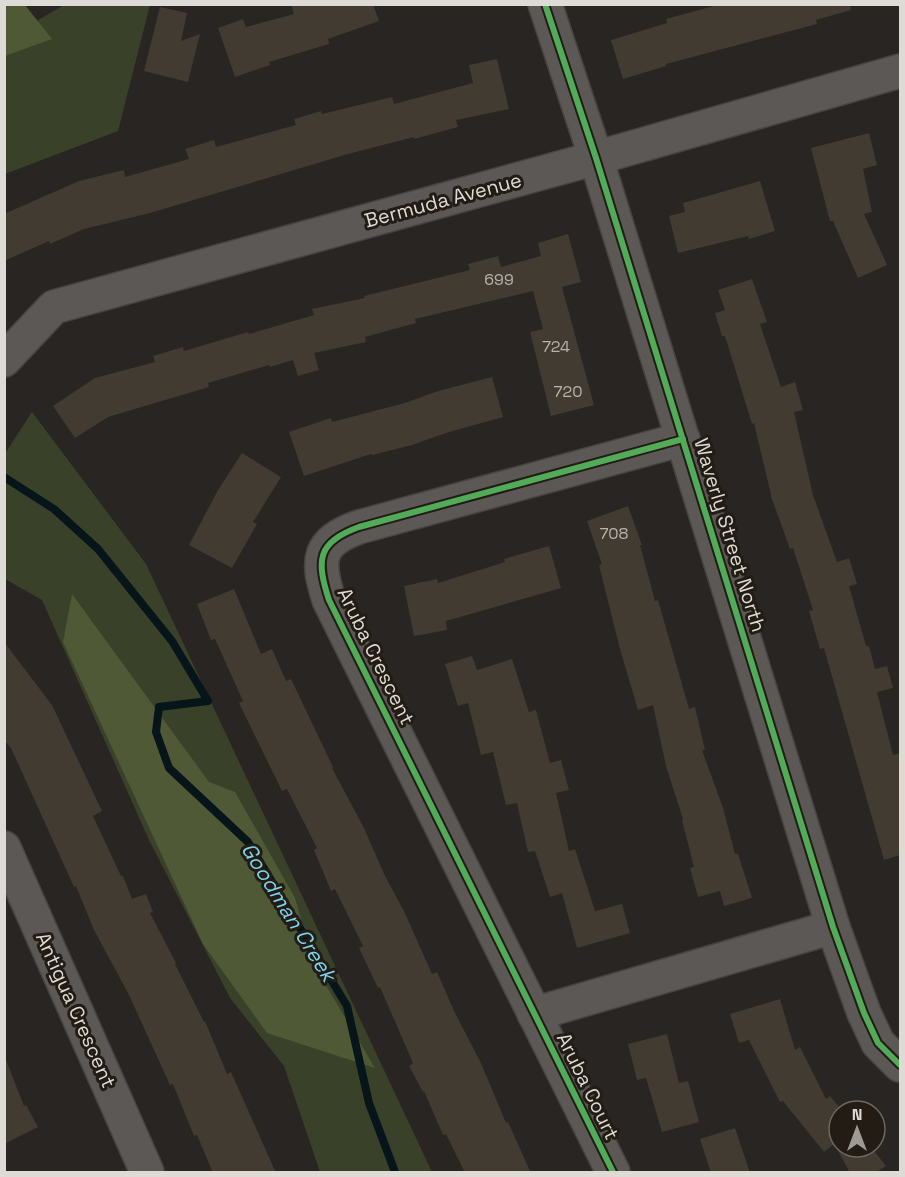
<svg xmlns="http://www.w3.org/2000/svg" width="905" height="1177" viewBox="0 0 905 1177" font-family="'Space Grotesk',sans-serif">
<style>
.green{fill:#3a4129}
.forest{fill:#4f5935}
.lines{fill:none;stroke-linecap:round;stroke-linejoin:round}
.stream{stroke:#061519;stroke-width:8}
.building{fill:#413b32}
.minor-casing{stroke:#464340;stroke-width:36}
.minor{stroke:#5c5855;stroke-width:33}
.cycleway-casing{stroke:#221c15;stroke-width:10}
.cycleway{stroke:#51ab58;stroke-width:6}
.labels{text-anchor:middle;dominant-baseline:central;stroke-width:6;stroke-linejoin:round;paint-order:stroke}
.number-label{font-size:16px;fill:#b7b2ac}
.street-label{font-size:20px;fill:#dedad5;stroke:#221c15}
.water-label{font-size:21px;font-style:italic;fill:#7ad4ee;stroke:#221c15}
</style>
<rect width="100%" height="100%" fill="#282522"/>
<g class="green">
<polygon points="5,5 16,33 64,5 150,5 118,131 5,174"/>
<polygon points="32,412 146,564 432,1172 320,1172 284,1066 230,998 149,840 42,600 5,579 4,455"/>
</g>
<g class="forest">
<polygon points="4,5 25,5 52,39 5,56"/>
<polygon points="72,594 209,782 235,792 295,898 314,965 375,1068 267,1033 203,944 63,642"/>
</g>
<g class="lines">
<polyline class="stream" points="4,477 54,509 98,549 172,641 208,701 159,707 156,732 169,768 248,842 347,1006 369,1103 395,1172"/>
</g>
<g class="building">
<polygon points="291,4 373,4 379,21 328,39 329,44 269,62 270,65 235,77 218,28 243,19 246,27 294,14"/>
<polygon points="721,4 850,4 851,10 816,20 817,24 666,64 666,66 623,79 611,40 667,23 666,19"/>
<polygon points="160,7 187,13 181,41 200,34 188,82 144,71"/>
<polygon points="497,59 509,109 456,120 458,127 414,139 414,137 348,154 150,213 84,229 50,244 49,241 4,261 4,214 79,181 124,170 125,177 189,159 185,149 214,140 216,147 296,125 294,119 321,111 322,114 392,97 394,104 473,83 469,65"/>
<polygon points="869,133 877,165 863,169 872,212 864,214 887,265 858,278 833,221 830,221 811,148"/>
<polygon points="760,181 775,231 749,239 748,236 678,253 669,216 685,212 683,203"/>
<polygon points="568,234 581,282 562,287 594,405 551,416 530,332 543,329 533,291 415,319 416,323 365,337 366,342 314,353 319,370 298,376 293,360 270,367 269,365 208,383 209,387 108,417 75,438 53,406 95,378 155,362 153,356 183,347 184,351 248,332 249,334 314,315 312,309 365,298 364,296 470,270 468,264 498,256 501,267 541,256 538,243"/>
<polygon points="752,279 767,322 760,324 781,387 795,382 803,410 794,412 813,495 837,562 849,558 857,584 849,586 866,646 869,646 875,669 887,666 893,688 877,692 893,755 900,753 900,855 884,860 824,648 820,649 809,611 813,610 793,548 790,549 772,499 754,423 752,424 725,336 722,336 715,313 725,310 718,290"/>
<polygon points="492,377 503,417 446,433 412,445 372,455 371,454 304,476 289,432 331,418 332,422 405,403 438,391"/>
<polygon points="242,453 281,477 253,522 257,524 232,568 189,545 218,490"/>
<polygon points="628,506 642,545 640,545 655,601 658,600 689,709 695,707 705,750 702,750 723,808 735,854 738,854 752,898 724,906 720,891 698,897 690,868 694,867 682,820 683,819 666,766 653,705 638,710 620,649 599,565 602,564 587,521"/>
<polygon points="549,546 561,588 446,621 447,630 414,636 404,586 437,579 438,583 505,562 504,559"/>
<polygon points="234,589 261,654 272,649 286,681 291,679 333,767 332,768 364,828 385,876 404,911 432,974 437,972 455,1013 481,1063 506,1123 508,1122 531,1173 465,1173 446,1134 443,1135 424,1091 423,1092 409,1066 413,1063 380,987 378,988 359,948 363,946 335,889 331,891 314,850 317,848 287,789 282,791 258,742 239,703 243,701 215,639 211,640 197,604"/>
<polygon points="4,642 52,705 102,811 93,816 121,876 123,876 132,899 146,894 153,912 150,913 176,963 175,964 204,1022 205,1021 227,1074 231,1072 276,1173 213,1173 197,1135 194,1136 173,1084 170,1085 129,995 94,930 76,886 74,887 11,748 4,740"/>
<polygon points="472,656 477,670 512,659 529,712 536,710 550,763 561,760 569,790 556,793 569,851 575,849 595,911 622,904 630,933 577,948 562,893 550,897 535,851 528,852 517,803 506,805 493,752 481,755 468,703 458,706 445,664"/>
<polygon points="780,999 795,1050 800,1047 826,1099 830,1096 839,1107 839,1140 824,1152 783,1101 780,1102 749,1040 739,1043 730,1014"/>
<polygon points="667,1034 679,1083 688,1081 699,1122 662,1132 646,1078 637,1080 628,1044"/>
<polygon points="6,1060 24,1106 26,1105 38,1127 4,1144 4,1061"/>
<polygon points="735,1128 750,1173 711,1173 700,1139"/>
<polygon points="836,1147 871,1147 886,1166 875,1173 850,1173"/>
</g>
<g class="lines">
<defs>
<g id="minor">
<polyline points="545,4 596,158 833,927 864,1013 878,1043 900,1065"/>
<polyline points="4,360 54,307 596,158 900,71"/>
<polyline points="4,848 147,1172"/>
<polyline points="534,1014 833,927"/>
<path d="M613,1172L329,600C316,560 317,542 359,527L683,439"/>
</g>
</defs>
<use href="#minor" class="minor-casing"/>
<use href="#minor" class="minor"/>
<defs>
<g id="cycleway">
<polyline points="545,4 596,158 833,927 864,1013 878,1043 900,1065"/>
<path d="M613,1172L329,600C316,560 317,542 359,527L683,439"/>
</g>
</defs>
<use href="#cycleway" class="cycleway-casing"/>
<use href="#cycleway" class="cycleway"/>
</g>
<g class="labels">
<g class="number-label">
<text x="499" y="279">699</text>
<text x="556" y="346">724</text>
<text x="568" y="391">720</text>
<text x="614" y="533">708</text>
</g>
<g class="street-label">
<text transform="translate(443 200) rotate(-15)">Bermuda Avenue</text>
<text transform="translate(730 535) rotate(73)">Waverly Street North</text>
<text transform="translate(376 656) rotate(64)">Aruba Crescent</text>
<text transform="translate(76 1010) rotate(66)">Antigua Crescent</text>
<text transform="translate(588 1086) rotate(64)">Aruba Court</text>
</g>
<g class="water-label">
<text transform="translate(289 912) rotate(58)">Goodman Creek</text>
</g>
</g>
<rect width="905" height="1177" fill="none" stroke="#dedad5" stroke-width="12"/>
<g transform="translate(857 1129)"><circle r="28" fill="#221c15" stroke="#6d6862" stroke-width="1.5"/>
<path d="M0-4.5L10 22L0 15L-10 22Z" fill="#9e9b96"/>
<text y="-9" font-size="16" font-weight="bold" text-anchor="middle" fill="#dedad5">N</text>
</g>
</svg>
